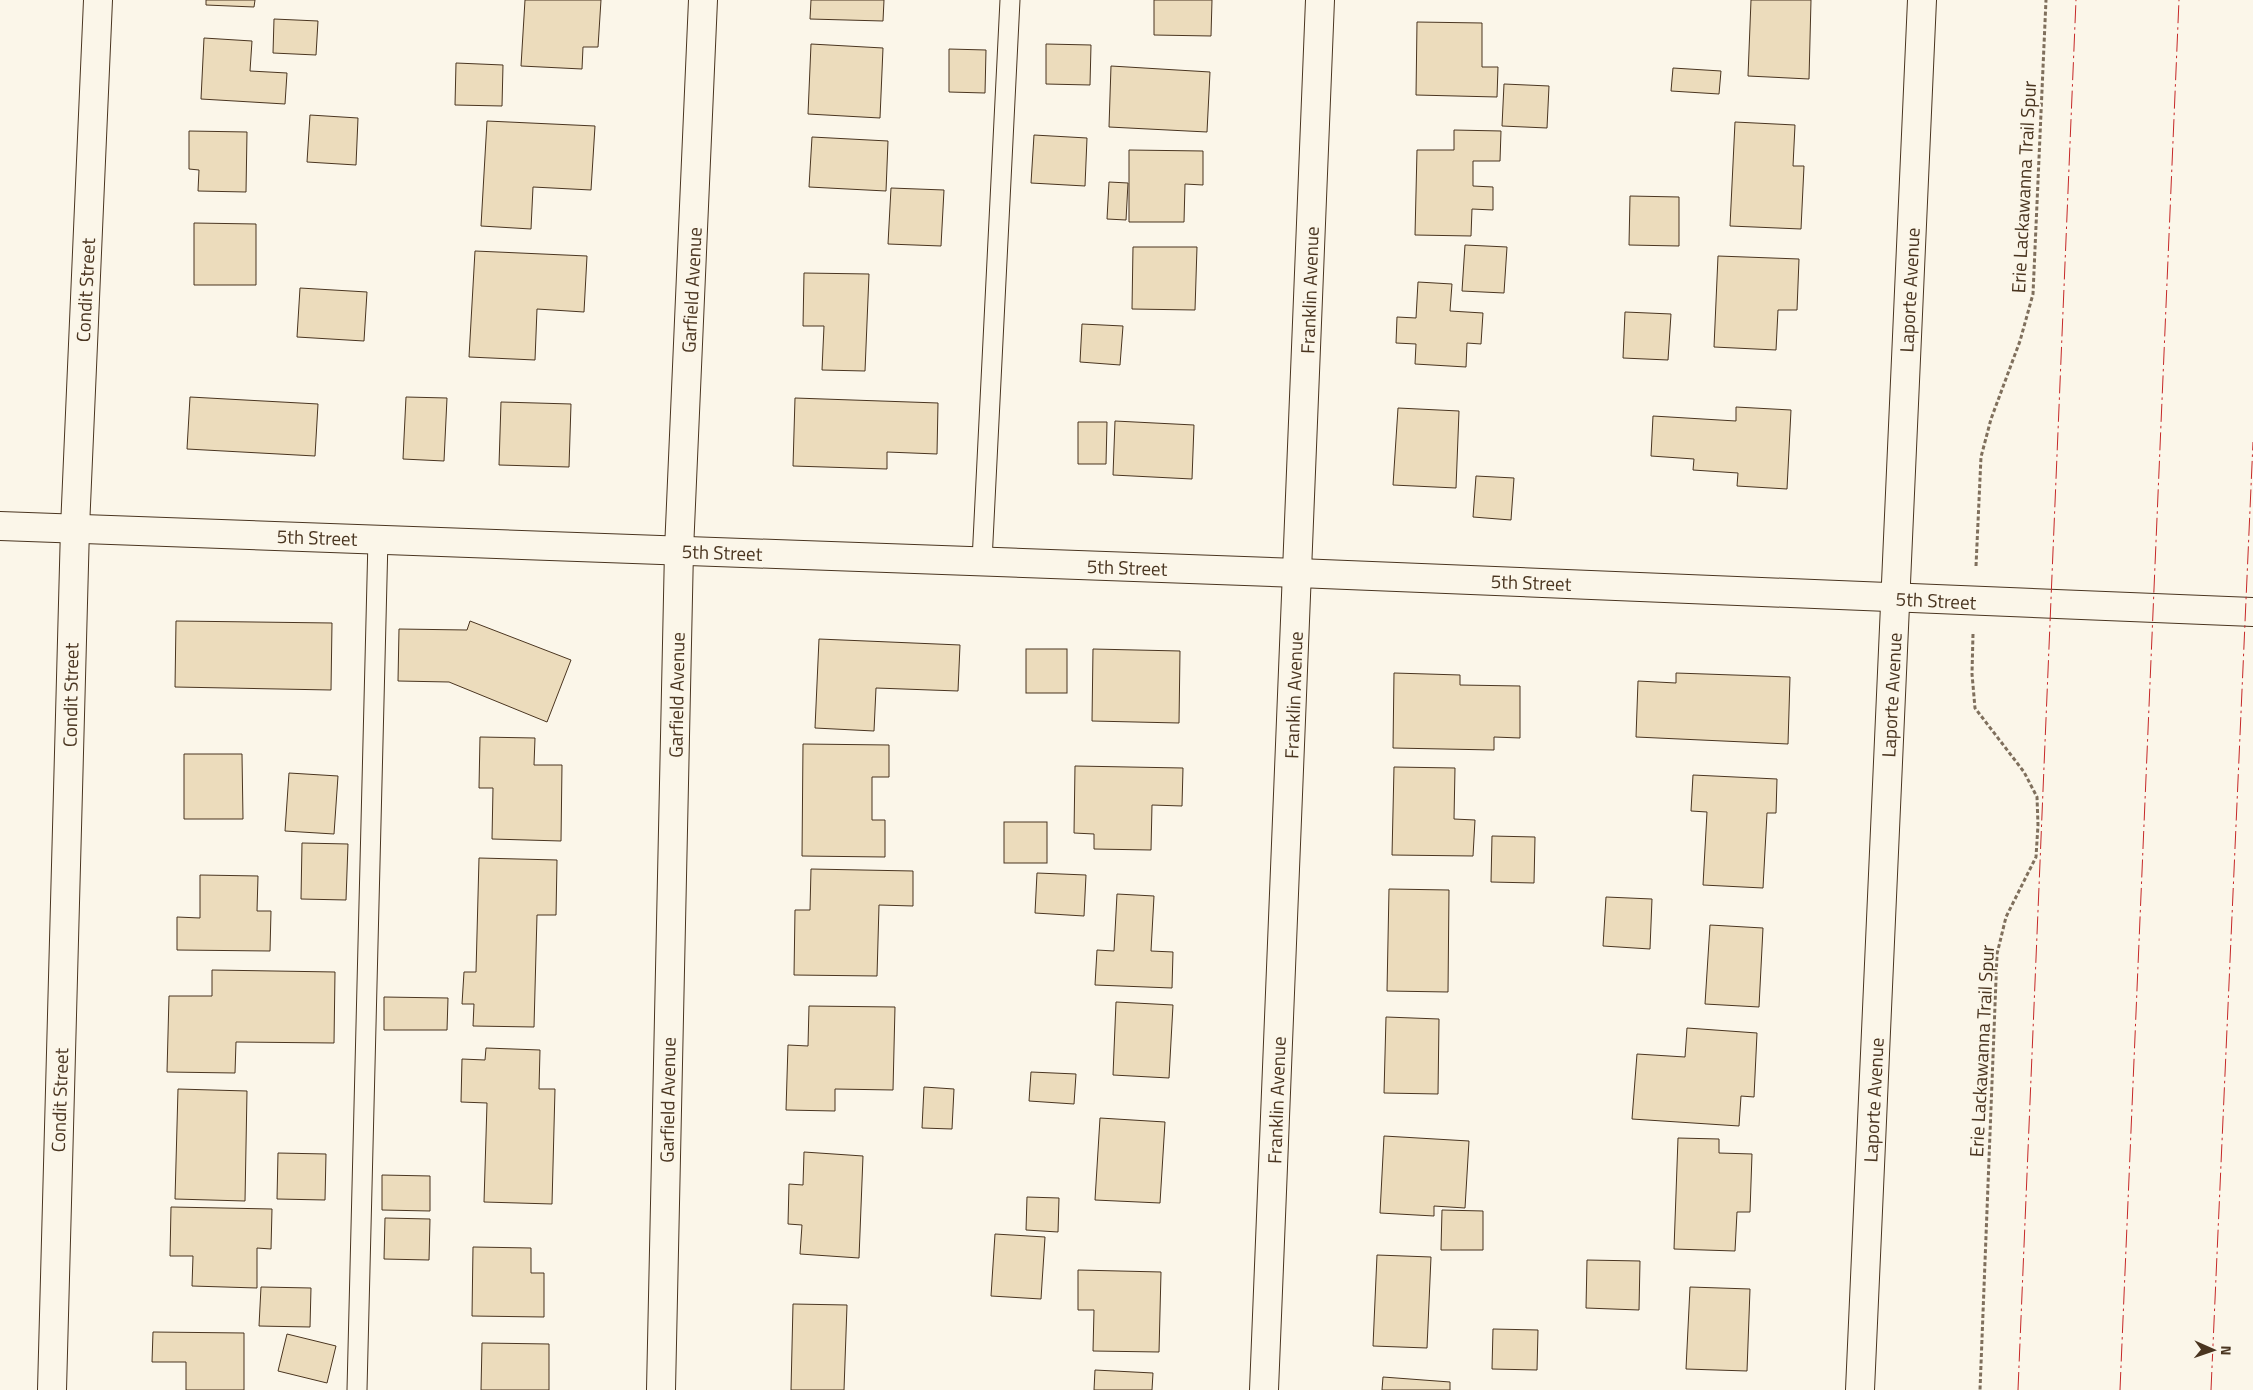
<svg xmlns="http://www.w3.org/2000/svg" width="2253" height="1390" viewBox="0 0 2253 1390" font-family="'Titillium Web',sans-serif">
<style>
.building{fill:#ecdcbc;stroke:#4a3520}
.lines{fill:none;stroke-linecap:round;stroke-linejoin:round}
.service-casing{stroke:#4a3520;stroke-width:21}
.minor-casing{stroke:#4a3520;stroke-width:30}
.tertiary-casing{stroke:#4a3520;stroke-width:30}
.path{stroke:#7f6f5c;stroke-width:3;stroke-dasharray:4 2.5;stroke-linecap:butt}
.service{stroke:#fbf6e9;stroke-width:19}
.minor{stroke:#fbf6e9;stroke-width:28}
.tertiary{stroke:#fbf6e9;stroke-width:28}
.power{stroke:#c62828;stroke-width:1;stroke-dasharray:18 4 2.5 4;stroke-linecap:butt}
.labels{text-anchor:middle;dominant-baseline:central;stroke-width:4;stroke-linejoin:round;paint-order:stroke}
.street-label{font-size:19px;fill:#4a3520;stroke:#fbf6e9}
</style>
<rect width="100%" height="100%" fill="#fbf6e9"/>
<g class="building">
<polygon points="206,0 255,0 254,7 206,5"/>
<polygon points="525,0 601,0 598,47 583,47 582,69 521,66"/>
<polygon points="811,0 884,0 883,21 810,19"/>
<polygon points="1154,0 1212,0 1211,36 1154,35"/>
<polygon points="1751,0 1811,0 1809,79 1748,76"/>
<polygon points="274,19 318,21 316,55 273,53"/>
<polygon points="1417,22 1482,23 1482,67 1498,67 1497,97 1416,95"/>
<polygon points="204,38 252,41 250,71 287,73 285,104 201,99"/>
<polygon points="811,44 883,48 880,118 808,114"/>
<polygon points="1046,44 1091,45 1090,85 1046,84"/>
<polygon points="949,49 986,50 985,93 949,92"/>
<polygon points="456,63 503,65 502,106 455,105"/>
<polygon points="1111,66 1210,72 1207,132 1109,127"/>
<polygon points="1673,68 1721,71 1719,94 1671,91"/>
<polygon points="1504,84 1549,86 1547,128 1502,126"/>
<polygon points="310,115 358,118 356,165 307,162"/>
<polygon points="487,121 595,126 591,190 533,187 531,229 481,226"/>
<polygon points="1735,122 1795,125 1793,166 1804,166 1801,229 1730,226"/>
<polygon points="1454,130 1501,131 1500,161 1473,161 1473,186 1493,187 1493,210 1472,209 1471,236 1415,235 1417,150 1454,150"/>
<polygon points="189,131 247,132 246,192 198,191 199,170 189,169"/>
<polygon points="1034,135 1087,138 1085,186 1031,183"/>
<polygon points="812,137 888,141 886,191 809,187"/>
<polygon points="1129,150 1203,151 1203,185 1185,184 1184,222 1129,222"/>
<polygon points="1109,182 1128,183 1126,220 1107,219"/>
<polygon points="891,188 944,190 941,246 888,244"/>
<polygon points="1630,196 1679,197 1679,246 1629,245"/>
<polygon points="194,223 256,224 256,285 194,285"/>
<polygon points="1465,245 1507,247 1504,293 1462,291"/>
<polygon points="1133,247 1197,247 1195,310 1132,309"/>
<polygon points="475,251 587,256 584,312 537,309 535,360 469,357"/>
<polygon points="1718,256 1799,259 1797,310 1778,310 1776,350 1714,347"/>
<polygon points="804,273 869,274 865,371 822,370 824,326 803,326"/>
<polygon points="1418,282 1452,284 1450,311 1483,313 1481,344 1467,343 1466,367 1415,364 1416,344 1396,343 1397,317 1416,318"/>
<polygon points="300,288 367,292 364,341 297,337"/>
<polygon points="1625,312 1671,314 1668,360 1623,358"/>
<polygon points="1082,324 1123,326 1120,365 1080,362"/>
<polygon points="190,397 318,404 315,456 187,449"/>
<polygon points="406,397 447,398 444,461 403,459"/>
<polygon points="795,398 938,403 937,454 887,452 887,469 793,466"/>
<polygon points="501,402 571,404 569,467 499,465"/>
<polygon points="1736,407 1791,410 1787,489 1737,486 1738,473 1693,470 1694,459 1651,456 1653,416 1736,421"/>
<polygon points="1398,408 1459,411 1456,488 1393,485"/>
<polygon points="1115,421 1194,425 1192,479 1113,475"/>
<polygon points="1078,422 1107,422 1106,464 1078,464"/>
<polygon points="1476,476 1514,478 1511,520 1473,517"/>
<polygon points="176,621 332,623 331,690 175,687"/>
<polygon points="470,621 571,660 547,722 449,682 398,681 399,629 467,630"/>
<polygon points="819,639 960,645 958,691 876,688 874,731 815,728"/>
<rect x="1026" y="649" width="41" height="44"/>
<polygon points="1093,649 1180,651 1179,723 1092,721"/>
<polygon points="1394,673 1460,675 1460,685 1520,686 1520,738 1494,737 1494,750 1393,748"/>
<polygon points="1676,673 1790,677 1788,744 1636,737 1638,681 1676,683"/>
<polygon points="480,737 535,738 534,765 562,765 561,841 492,839 493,788 479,788"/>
<polygon points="803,744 889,745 889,777 872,777 872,820 885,820 885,857 802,856"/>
<polygon points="184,754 242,754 243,819 184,819"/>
<polygon points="1075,766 1183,768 1182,806 1152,805 1151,850 1094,849 1094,834 1074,833"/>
<polygon points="1394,767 1455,768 1454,819 1475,820 1473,856 1392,855"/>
<polygon points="289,773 338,776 334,834 285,831"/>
<polygon points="1693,775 1777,779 1776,813 1767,813 1763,888 1703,885 1707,812 1691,811"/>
<rect x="1004" y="822" width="43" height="41"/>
<polygon points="1492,836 1535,837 1534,883 1491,882"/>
<polygon points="302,843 348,844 346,900 301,899"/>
<polygon points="479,858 557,860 556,915 537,915 534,1027 473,1026 474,1004 462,1004 464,972 476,972"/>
<polygon points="811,869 913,871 913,906 879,905 877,976 794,975 795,910 810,910"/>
<polygon points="1037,873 1086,875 1084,916 1035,913"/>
<polygon points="200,875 258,876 257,911 271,911 270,951 177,950 177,917 200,918"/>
<polygon points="1389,889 1449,890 1448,992 1387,991"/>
<polygon points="1117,894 1154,896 1151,951 1173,952 1172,988 1095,985 1097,950 1114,951"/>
<polygon points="1606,897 1652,899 1650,949 1603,946"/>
<polygon points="1710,925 1763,928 1759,1007 1705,1004"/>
<polygon points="212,970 335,972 334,1043 236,1042 235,1073 167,1072 169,996 212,996"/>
<polygon points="384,997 448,998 447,1030 384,1030"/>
<polygon points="1116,1002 1173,1005 1169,1078 1113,1075"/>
<polygon points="809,1006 895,1007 893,1090 835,1089 835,1111 786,1110 788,1045 808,1046"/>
<polygon points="1386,1017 1439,1019 1438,1094 1384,1093"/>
<polygon points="1687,1028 1757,1033 1754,1097 1741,1096 1739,1126 1632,1119 1637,1054 1685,1057"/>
<polygon points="486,1048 540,1050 539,1089 555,1089 552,1204 484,1202 487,1103 461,1102 462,1059 485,1060"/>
<polygon points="1031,1072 1076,1074 1074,1104 1029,1101"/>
<polygon points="924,1087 954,1089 952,1129 922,1128"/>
<polygon points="178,1089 247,1091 245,1201 175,1199"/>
<polygon points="1100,1118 1165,1122 1160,1203 1095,1200"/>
<polygon points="1384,1136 1469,1141 1465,1208 1434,1206 1434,1216 1380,1213"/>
<polygon points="1678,1138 1719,1139 1719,1153 1752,1154 1750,1212 1737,1212 1735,1251 1674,1249"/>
<polygon points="804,1152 863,1156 859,1258 800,1254 802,1225 788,1224 789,1184 803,1185"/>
<polygon points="278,1153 326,1154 325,1200 277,1199"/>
<polygon points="382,1175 430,1176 430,1211 382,1210"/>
<polygon points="1027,1197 1059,1198 1058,1232 1026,1230"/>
<polygon points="171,1207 272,1209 271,1249 257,1248 257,1288 192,1286 193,1256 170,1256"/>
<polygon points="1442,1210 1483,1211 1483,1250 1441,1250"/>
<polygon points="385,1218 430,1219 429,1260 384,1259"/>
<polygon points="995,1234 1045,1237 1041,1299 991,1296"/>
<polygon points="473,1247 531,1248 531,1273 544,1273 544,1317 472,1316"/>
<polygon points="1377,1255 1431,1257 1427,1348 1373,1346"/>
<polygon points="1587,1260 1640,1261 1639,1310 1586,1308"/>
<polygon points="1078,1270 1161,1272 1159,1352 1093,1351 1094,1310 1078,1310"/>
<polygon points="261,1287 311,1288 310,1327 259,1326"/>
<polygon points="1690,1287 1750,1289 1747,1371 1686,1369"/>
<polygon points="793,1304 847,1305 844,1390 791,1390"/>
<polygon points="1493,1329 1538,1330 1537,1370 1492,1369"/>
<polygon points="153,1332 244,1333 244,1390 186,1390 186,1362 152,1362"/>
<polygon points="287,1334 336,1346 327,1383 278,1371"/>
<polygon points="482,1343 549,1344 549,1390 481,1390"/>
<polygon points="1095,1370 1153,1373 1152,1390 1094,1390"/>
<polygon points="1383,1377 1450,1382 1450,1390 1382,1390"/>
</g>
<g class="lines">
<defs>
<g id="service">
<polyline points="982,561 1010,0"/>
<polyline points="357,1390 378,539"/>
</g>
<g id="minor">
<polyline points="0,526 1298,573 2253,612"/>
<polyline points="52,1390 75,528 98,0"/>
<polyline points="661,1390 679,550 703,0"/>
<polyline points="1264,1390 1320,0"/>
</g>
<polyline id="tertiary" points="1860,1390 1922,0"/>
</defs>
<use href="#service" class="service-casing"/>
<use href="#minor" class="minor-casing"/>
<use href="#tertiary" class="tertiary-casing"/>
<g class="path">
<polyline points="1976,566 1981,457 1991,419 2020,341 2033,294 2046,0"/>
<polyline points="1973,634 1972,674 1975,708 2024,772 2037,797 2038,825 2036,857 2006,917 1997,954 1980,1390"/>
</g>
<use href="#service" class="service"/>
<use href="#minor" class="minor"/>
<use href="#tertiary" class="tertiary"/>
<g class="power">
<polyline points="2018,1390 2076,0"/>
<polyline points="2120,1390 2179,0"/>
<polyline points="2211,1390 2253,442"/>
</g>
</g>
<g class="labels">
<g class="street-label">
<text transform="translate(2023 187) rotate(-87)">Erie Lackawanna Trail Spur</text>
<text transform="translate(85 290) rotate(-87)">Condit Street</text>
<text transform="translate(691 290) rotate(-87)">Garfield Avenue</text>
<text transform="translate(1309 290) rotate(-88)">Franklin Avenue</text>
<text transform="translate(1909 290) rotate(-87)">Laporte Avenue</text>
<text transform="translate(317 537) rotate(2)">5th Street</text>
<text transform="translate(722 552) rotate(2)">5th Street</text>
<text transform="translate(1127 567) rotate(2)">5th Street</text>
<text transform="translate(1531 582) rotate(2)">5th Street</text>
<text transform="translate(1936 600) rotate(3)">5th Street</text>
<text transform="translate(70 695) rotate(-89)">Condit Street</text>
<text transform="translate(676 695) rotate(-89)">Garfield Avenue</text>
<text transform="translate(1293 695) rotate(-88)">Franklin Avenue</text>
<text transform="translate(1891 695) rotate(-87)">Laporte Avenue</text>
<text transform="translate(1981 1051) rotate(-87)">Erie Lackawanna Trail Spur</text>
<text transform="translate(59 1100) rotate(-88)">Condit Street</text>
<text transform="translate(667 1100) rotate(-89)">Garfield Avenue</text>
<text transform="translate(1276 1100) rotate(-88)">Franklin Avenue</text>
<text transform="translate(1873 1100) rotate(-87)">Laporte Avenue</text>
</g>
</g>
<g transform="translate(2213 1350) rotate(92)" stroke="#fbf6e9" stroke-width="4" paint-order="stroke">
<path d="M0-4L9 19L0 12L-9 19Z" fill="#4a3520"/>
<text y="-8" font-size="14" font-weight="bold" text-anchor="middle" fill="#4a3520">N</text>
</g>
</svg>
